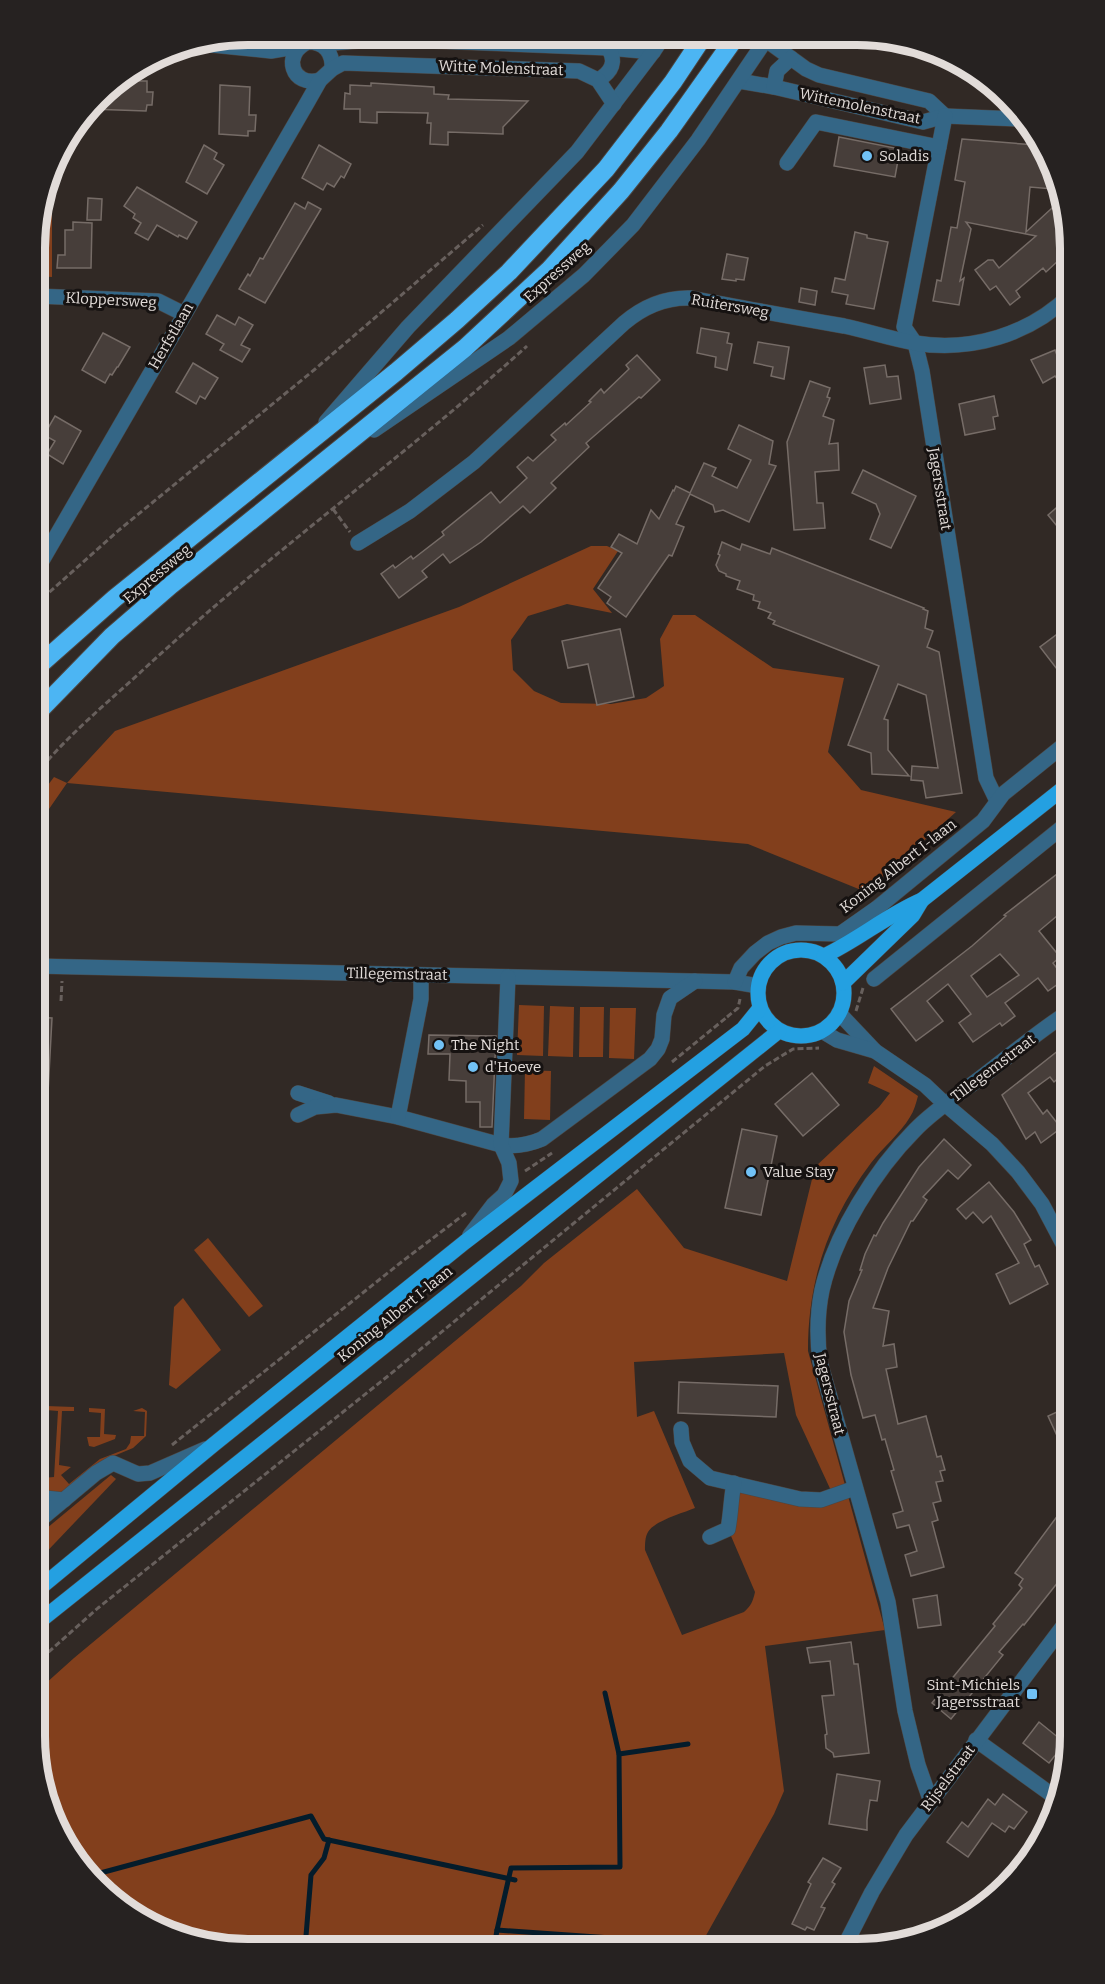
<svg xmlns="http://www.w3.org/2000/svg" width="1105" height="1984" viewBox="0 0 1105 1984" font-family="Bitter,serif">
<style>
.green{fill:#823f1c;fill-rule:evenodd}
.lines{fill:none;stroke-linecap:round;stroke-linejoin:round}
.stream{stroke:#041c2b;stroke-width:5}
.building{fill:#473e3a;stroke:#766c67;stroke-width:1.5;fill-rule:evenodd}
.minor-casing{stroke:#4d4642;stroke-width:16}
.major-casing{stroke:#4d4642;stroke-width:16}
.highway-casing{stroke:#4d4642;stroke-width:20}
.path{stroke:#68605d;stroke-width:3;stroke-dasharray:6 3;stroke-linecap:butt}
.minor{stroke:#346686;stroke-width:15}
.major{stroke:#24a0e1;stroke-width:15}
.highway{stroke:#4cb5f3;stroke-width:18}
.poi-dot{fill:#71c1f5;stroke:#161211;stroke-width:2}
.labels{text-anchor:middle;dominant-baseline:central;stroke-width:6;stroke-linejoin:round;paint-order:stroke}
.street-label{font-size:15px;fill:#e2dcd9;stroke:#161211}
.poi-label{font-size:15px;fill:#e2dcd9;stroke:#161211;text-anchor:start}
.rim{fill:none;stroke:#e2dcd9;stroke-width:8}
</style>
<rect width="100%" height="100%" fill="#312925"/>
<g class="green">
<polygon points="52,168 52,277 36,276 36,220"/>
<polygon points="591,546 607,546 618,551 593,589 612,613 567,604 528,616 511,640 513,670 534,691 561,703 611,704 646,698 664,686 660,639 673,615 695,615 773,668 844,678 828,752 861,790 956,812 866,892 748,844 67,783 40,822 36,838 36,801 54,777 67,783 115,731 459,607"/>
<polygon points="519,1005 544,1006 543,1056 517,1055"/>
<polygon points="550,1006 574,1007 573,1057 548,1056"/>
<polygon points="580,1007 604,1007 603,1057 579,1057"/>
<polygon points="610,1008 636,1008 634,1059 609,1058"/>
<path d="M874,1066L918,1096C916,1103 914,1111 910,1117C900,1134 883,1147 871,1163C828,1220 808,1280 808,1351L885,1630L765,1646L784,1791L774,1814L699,1948H220L166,1933L107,1897L46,1805L35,1736V1693L74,1658L521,1286L544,1263L637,1189L684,1248L787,1281L815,1167L879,1107L890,1093L868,1083ZM784,1353L796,1415L833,1495L800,1499L734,1483L728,1529L755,1592C753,1601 751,1606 744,1612L682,1635L645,1550C645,1544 645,1537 648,1532C654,1521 683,1513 695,1508L654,1411L637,1417L634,1362Z"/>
<polygon points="525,1070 551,1071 550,1120 524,1119"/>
<polygon points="208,1238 263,1306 249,1317 194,1250"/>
<polygon points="183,1298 221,1350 176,1389 169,1385 174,1307"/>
<polygon points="46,1406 74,1407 74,1411 62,1411 59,1465 71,1467 61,1475 69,1484 100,1459 126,1449 130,1443 131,1436 144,1436 145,1412 133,1411 142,1408 147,1411 146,1436 133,1448 109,1458 62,1493 45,1492 42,1487 42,1478 54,1477 58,1411 46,1410"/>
<polygon points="89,1408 105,1409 104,1434 116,1435 115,1439 94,1447 89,1446 87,1437 100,1437 101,1413 89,1412"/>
<polygon points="111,1475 116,1479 35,1564 35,1538"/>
</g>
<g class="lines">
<g class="stream">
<polyline points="605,1693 619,1754"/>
<polyline points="93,1875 311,1816 324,1839 515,1880"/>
<polyline points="654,1941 497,1930 511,1868 620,1867 619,1754 688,1744"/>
<polyline points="305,1948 311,1875 324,1858 329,1840"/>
<polyline points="494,1948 497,1930"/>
</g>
</g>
<g class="building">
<polygon points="128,81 147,81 147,92 153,92 152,105 147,105 146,111 90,109 107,88 128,88"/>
<polygon points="371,83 434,87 434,94 449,95 448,99 528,101 503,127 503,134 448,132 448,145 430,144 431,123 427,123 428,113 377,112 377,123 360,122 360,109 344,109 345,93 350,94 350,85 371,86"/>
<polygon points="220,85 250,87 249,115 256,115 255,131 248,131 248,136 219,134"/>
<polygon points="839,137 900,149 895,177 834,166"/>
<polygon points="962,139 1036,145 1059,179 1060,185 1054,184 1053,189 1030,187 1026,232 1052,208 1066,223 1070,258 1065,264 1060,259 1046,272 1043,268 1016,291 1020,297 1010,305 996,286 990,290 975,270 988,260 993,260 999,268 1036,236 966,222 971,229 960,281 964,278 959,305 933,301 937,280 941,281 951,227 957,228 965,182 955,180"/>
<polygon points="204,145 217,153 214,159 224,165 207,194 186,182"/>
<polygon points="319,145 351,164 344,178 341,176 334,187 327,183 323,190 302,178"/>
<polygon points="137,187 197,222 187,239 179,235 178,237 157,225 148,240 135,233 141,223 133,218 135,214 124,206"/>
<polygon points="88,198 102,199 101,220 87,220"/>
<polygon points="308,202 321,209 265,303 239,289 248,274 250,276 260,258 263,259 295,203 305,209"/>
<polygon points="73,222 92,223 91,268 57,268 58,255 65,255 65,230 73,230"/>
<polygon points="855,232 867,235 867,238 888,242 874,309 846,304 848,295 832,292 835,278 845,280"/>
<polygon points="727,254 748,258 744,280 736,279 736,281 722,279"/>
<polygon points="801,288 817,291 815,305 799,302"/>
<polygon points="217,315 235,325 239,317 253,325 241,345 250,349 242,362 220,350 224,344 206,334"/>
<polygon points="701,328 729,333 727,343 732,344 727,370 715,367 716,357 697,353"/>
<polygon points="103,333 130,347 118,367 117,367 112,375 110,374 105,383 82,370"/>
<polygon points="758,342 789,347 784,379 771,376 773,367 754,363"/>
<polygon points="1055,350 1060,363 1070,357 1070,374 1058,380 1055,376 1043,383 1031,360"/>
<polygon points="637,355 660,380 641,398 639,397 586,443 589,447 551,483 556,488 530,513 523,506 481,542 450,563 443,554 422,571 427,577 399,598 381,574 393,565 395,568 411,556 413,559 444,535 442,532 491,492 500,503 527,478 517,467 528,457 533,461 556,440 551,435 565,423 566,425 591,402 589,401 601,389 604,393 629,369 626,365"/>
<polygon points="193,363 218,378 205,399 200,396 196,404 176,392"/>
<polygon points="885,365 887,377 898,376 901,399 870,404 864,368"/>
<polygon points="810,381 830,388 827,397 830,398 823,416 834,420 829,444 838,443 839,470 815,472 817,503 823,503 825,528 794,530 787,442"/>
<polygon points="994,396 998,416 993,417 995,429 965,435 959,404"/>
<polygon points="55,416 81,431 63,464 47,454 55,441 44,435"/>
<polygon points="739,425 773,441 769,464 776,466 749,522 723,510 715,512 713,505 690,494 676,524 684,527 672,556 669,555 626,617 607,603 611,597 598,588 622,553 611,547 619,534 637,544 651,510 659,519 673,490 674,491 676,486 690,493 704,463 716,468 712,476 737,488 751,460 728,449"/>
<polygon points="863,470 916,496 891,548 870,539 880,514 876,504 852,493"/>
<polygon points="1070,496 1070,542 1048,515"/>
<polygon points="722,542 740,550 742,544 770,554 772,548 924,608 923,609 928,611 925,628 933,631 927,647 939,652 962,793 926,798 923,781 911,780 912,766 938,768 926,695 898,684 884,719 888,720 888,750 909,776 872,774 871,753 848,745 879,666 773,624 775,621 768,618 771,613 758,608 760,602 753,600 754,595 737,589 740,581 726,576 726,574 719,571 716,565 720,555 718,554"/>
<polygon points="620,629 634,697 597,705 588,664 568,668 562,641"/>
<polygon points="1064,629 1070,637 1070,686 1040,647"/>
<path d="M1070,864V905L1039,931L1060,957L1053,963L1065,979L1048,991L1038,978L1005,1003L1015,1016L1002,1026L1000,1023L973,1042L959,1023L971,1014L948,984L927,1001L943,1021L916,1041L891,1009L972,946L1006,916L1004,915ZM1000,954L1019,975L987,997L971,976Z"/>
<polygon points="35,1017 52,1018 46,1130 35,1130"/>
<polygon points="429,1035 496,1036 492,1127 480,1127 480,1102 466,1102 466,1081 449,1080 450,1054 428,1054"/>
<polygon points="1064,1046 1070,1054 1070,1068 1054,1082 1050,1077 1028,1093 1043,1114 1047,1110 1061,1128 1041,1143 1035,1132 1026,1139 1002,1095"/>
<polygon points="812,1073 839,1105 803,1136 775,1104"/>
<polygon points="742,1129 777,1136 761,1215 725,1208"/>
<polygon points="944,1139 971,1165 958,1179 948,1170 923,1197 927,1200 913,1221 911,1221 888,1268 873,1308 889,1311 883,1346 894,1344 897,1367 886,1369 898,1424 926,1416 937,1457 941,1456 945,1470 940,1471 943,1481 936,1482 941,1501 933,1503 938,1520 932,1522 944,1567 911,1576 905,1555 917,1551 909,1525 897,1528 893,1514 903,1511 891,1471 894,1470 885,1439 882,1440 875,1415 863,1418 851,1375 844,1332 849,1301 862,1270 860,1270 865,1254 874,1235 876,1236 883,1223 919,1167"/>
<polygon points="989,1182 1014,1212 1031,1240 1024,1244 1035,1267 1039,1265 1048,1284 1010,1304 996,1274 1019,1263 991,1216 983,1223 973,1212 966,1219 957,1209"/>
<polygon points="679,1382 778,1386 776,1417 678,1413"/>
<polygon points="1070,1406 1070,1464 1048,1416"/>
<polygon points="1070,1499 1070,1567 1024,1625 1023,1624 999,1652 1003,1655 951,1719 932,1703 995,1626 993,1624 1022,1588 1019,1585 1023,1579 1015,1573"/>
<polygon points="937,1595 941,1625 918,1628 913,1599"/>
<polygon points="851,1642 854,1664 858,1664 869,1753 834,1757 833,1753 826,1748 825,1735 827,1734 822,1696 834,1695 830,1661 810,1663 807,1648"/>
<polygon points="1039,1722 1065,1743 1049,1763 1023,1743"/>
<polygon points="837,1774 880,1781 877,1801 870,1800 867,1820 867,1830 829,1824"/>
<polygon points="1003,1794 1027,1812 1014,1829 1009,1826 1005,1832 992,1823 968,1857 947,1842 962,1822 968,1827 988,1799 995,1805"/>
<polygon points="823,1858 841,1868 832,1882 835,1884 821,1907 825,1908 814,1930 807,1927 805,1930 792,1924 811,1884 808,1882"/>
</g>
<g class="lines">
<defs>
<g id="minor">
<polyline points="766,40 806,69 819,75 929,101 945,116"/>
<polyline points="202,44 271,51 301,46"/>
<polyline points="322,44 382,39 608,48 653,52"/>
<path d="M320,80C292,88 281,54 308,42C325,42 333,53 332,69"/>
<path d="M598,80C612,72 617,61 608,48"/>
<polyline points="739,81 774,87 923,122 945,116 1019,119"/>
<polyline points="774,87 777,71 791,58"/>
<polyline points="945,116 904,327 915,343 922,371 986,778 997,801"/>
<polyline points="787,163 816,122 939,147"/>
<polyline points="36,296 158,301 184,314"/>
<polyline points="326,422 408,327 577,152 653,52 663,37"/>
<polyline points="374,430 509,338 584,275 633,225 698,140 767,38"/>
<path d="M358,543L410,511L474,462L624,323C644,306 665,297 691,298C742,308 793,317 844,326C868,331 891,339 915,343C971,352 1029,335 1070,295"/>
<polyline points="36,571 307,103 320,80 332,69 343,63 579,71 598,80 614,104"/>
<polyline points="35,966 735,982 758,986"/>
<polyline points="874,979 1070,821"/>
<polyline points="735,982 741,968 755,953 768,943 781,937 796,933 840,934 877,908 983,821 1003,794 1070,740"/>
<polyline points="839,1013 875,1051 925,1085 945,1104 992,1144 1018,1172 1042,1204 1070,1257"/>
<polyline points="822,1031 837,1040 875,1051"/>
<polyline points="298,1093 329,1103"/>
<path d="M298,1115L315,1107L336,1105L398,1117L501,1145C516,1147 528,1145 542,1139L650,1059L658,1049L662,1039L664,1015L670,998L695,981"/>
<polyline points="398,1117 421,999 421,975"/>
<polyline points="470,1235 493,1205 504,1195 511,1181 509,1163 501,1145 508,977"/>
<polyline points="681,1429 682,1442 690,1461 710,1478 800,1499 821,1500 855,1488"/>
<polyline points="36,1497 64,1500"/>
<polyline points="35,1524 96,1473 113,1463 138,1474 150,1473 205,1449"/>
<path d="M710,1537L728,1529C731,1513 731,1498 734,1483"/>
<polyline points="976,1740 1059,1800"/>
<path d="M931,1802L918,1765L905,1711L888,1602L820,1362C817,1338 817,1314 822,1290C835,1234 875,1170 915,1130C935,1109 960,1094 983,1076C1012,1054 1040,1030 1070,1011"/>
<polyline points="843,1949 872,1892 906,1835 1070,1617"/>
</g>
<g id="major">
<circle cx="801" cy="993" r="43"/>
<path d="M824,956C858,940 887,915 922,900L1070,783"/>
<polyline points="843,983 913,915 922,900"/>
<polyline points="35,1592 213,1445 465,1242 743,1029 760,1008"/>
<polyline points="35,1625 779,1031"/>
</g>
<g id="highway">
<polyline points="36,668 115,598 396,372 457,320 509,272 606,169 673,82 703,37"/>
<polyline points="36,714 112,636 171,585 465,348 550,269 621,191 669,131 735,38"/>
</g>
</defs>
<use href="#minor" class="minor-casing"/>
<use href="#major" class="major-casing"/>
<use href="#highway" class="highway-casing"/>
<g class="path">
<polyline points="333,509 350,532"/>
<polyline points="36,604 119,530 314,370 483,225"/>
<path d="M36,774C67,736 107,703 144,669C266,556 403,458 527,346"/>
<polyline points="61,1001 62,981"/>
<polyline points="856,1011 863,988"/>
<polyline points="727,1017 738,1008 740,999"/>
<polyline points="672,1062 727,1017"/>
<polyline points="525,1171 552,1153"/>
<polyline points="172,1445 404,1260 466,1213"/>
<polyline points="35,1664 98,1608 388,1376 765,1066 793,1049 819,1048"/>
</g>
<use href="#minor" class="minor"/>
<use href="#major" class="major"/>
<use href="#highway" class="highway"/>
</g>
<g class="poi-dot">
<circle cx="867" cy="156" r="6"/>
<circle cx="439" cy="1045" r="6"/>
<circle cx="473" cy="1067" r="6"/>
<circle cx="751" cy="1172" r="6"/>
<rect x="1026" y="1688" width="12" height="12" rx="3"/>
</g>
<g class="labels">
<g class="street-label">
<text transform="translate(501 68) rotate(2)">Witte Molenstraat</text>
<text transform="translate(860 106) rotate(12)">Wittemolenstraat</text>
<text transform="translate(557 272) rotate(-42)">Expressweg</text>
<text transform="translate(111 300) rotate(3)">Kloppersweg</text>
<text transform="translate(730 306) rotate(10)">Ruitersweg</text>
<text transform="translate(171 336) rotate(-60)">Herfstlaan</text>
<text transform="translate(940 489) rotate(81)">Jagersstraat</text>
<text transform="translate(157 574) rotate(-40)">Expressweg</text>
<text transform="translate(898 866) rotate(-38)">Koning Albert I-laan</text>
<text transform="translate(397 974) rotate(1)">Tillegemstraat</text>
<text transform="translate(993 1068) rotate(-37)">Tillegemstraat</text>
<text transform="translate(395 1314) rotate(-39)">Koning Albert I-laan</text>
<text transform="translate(830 1394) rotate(76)">Jagersstraat</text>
<text transform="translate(948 1778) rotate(-53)">Rijselstraat</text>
</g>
<g class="poi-label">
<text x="879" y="156">Soladis</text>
<text x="451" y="1045">The Night</text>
<text x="485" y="1067">d'Hoeve</text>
<text x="763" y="1172">Value Stay</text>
<text x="1020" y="1685" text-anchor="end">Sint-Michiels<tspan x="1020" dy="17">Jagersstraat</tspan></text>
</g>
</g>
<path d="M0 0H1105V1984H0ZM248 45H857A203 203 0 0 1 1060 248V1736A203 203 0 0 1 857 1939H248A203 203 0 0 1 45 1736V248A203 203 0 0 1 248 45Z" fill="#262221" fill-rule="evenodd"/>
<path class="rim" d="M248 45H857A203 203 0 0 1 1060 248V1736A203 203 0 0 1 857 1939H248A203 203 0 0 1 45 1736V248A203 203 0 0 1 248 45Z"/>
</svg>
